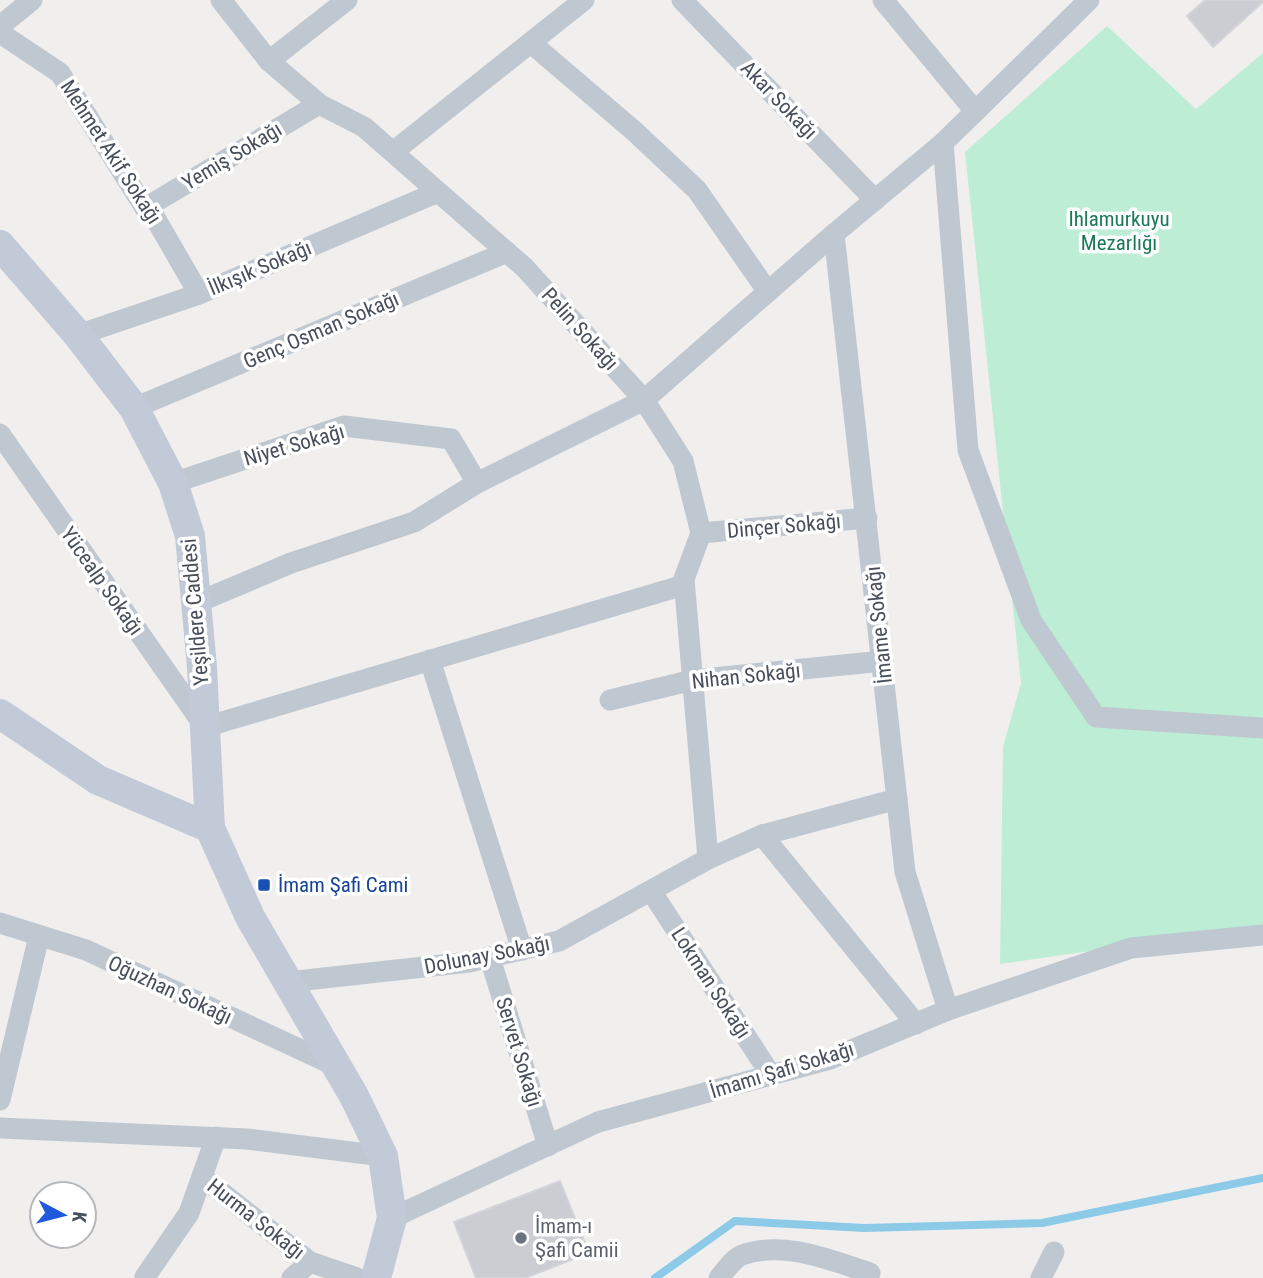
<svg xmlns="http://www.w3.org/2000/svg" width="1263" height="1278" viewBox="0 0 1263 1278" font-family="'Roboto Condensed',sans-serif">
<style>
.green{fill:#beedd6}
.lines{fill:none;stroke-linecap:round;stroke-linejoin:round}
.stream{stroke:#8dcae8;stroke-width:8}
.building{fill:#cbcdd3;stroke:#d3d4da;stroke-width:2}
.street{stroke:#bfc7d0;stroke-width:21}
.secondary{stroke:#c2c9d7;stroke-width:30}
.transit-dot{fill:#1a4fb4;stroke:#fff;stroke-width:2.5}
.worship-dot{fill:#6b7280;stroke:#fff;stroke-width:2.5}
.labels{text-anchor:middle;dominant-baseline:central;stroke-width:7;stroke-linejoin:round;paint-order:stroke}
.street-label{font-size:21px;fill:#474f5b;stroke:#fff}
.park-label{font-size:21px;fill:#1a7a56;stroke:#fff}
.transit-label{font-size:21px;fill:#164399;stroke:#fff;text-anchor:start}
.worship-label{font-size:21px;fill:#5b616d;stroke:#fff;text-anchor:start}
</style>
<rect width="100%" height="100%" fill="#f1efee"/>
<polygon class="green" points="1107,26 1196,109 1263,53 1263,926 1000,964 1003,747 1021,683 965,152"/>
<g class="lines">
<polyline class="stream" points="655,1278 735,1221 865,1228 1042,1223 1263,1178"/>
</g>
<g class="building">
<polygon points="1205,0 1263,0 1263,2 1213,47 1187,16"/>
<polygon points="560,1181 589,1253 525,1278 476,1278 454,1222"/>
</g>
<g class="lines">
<g class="street">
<polyline points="221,0 269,61 319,104 364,127 525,268 644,400 834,234 943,143 1089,0"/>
<polyline points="682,0 875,200"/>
<polyline points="883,0 975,111"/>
<polyline points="0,26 32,0"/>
<polyline points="0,33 60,73 145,208 154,216 199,294"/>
<polyline points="531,43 633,130 697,190 768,292"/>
<polyline points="269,61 347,0"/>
<polyline points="943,143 968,450 1031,620 1096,717 1263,728"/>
<polyline points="393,152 584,0"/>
<polyline points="145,208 319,104"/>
<polyline points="834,234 905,872 948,1010"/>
<polyline points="78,335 199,294 438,192"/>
<polyline points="134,408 507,252"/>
<polyline points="0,434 205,727 684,585"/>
<polyline points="173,483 344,426 451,439 477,483"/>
<polyline points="701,533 867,518"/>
<polyline points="196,603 291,563 414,522 477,483 644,400 683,461 701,533 684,579 708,859 762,835 916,1024"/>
<polyline points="430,660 522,950"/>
<polyline points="610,700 693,680 883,661"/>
<polyline points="762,835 897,799"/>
<polyline points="651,891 771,1075"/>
<polyline points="0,923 86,950 336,1066"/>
<polyline points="490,958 548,1146"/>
<polyline points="288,982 469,962 559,941 708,859"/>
<polyline points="0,1100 39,936"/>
<polyline points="0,1128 247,1139 383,1156"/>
<polyline points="202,1177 310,1262"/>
<polyline points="392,1218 598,1122 830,1059 948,1010 1131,948 1263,935"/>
<polyline points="145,1277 189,1213 216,1137"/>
<polyline points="292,1278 310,1262 357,1278"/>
<path d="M719,1278C725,1271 734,1258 742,1255C784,1240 830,1260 870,1273L867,1278"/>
<polyline points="1041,1278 1054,1252"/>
</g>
<g class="secondary">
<polyline points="0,245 78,335 134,408 173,483 190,536 202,667 210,828 250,917 354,1096 383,1156 392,1218 376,1278"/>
<polyline points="0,714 98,780 210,828"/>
</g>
</g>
<rect class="transit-dot" x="257" y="878" width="14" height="14" rx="3.5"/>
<circle class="worship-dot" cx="521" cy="1238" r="7"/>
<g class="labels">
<g class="street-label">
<text transform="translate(779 100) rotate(46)">Akar Sokağı</text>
<text transform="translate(111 152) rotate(57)">Mehmet Akif Sokağı</text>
<text transform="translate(232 156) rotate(-31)">Yemiş Sokağı</text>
<text transform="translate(260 268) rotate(-23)">İlkışık Sokağı</text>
<text transform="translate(580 329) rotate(48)">Pelin Sokağı</text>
<text transform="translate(321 330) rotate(-23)">Genç Osman Sokağı</text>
<text transform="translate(294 445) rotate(-16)">Niyet Sokağı</text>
<text transform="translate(784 526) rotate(-5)">Dinçer Sokağı</text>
<text transform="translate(102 581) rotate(55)">Yücealp Sokağı</text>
<text transform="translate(195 612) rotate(-95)">Yeşildere Caddesi</text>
<text transform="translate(879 625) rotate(-96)">İmame Sokağı</text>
<text transform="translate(746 676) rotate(-6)">Nihan Sokağı</text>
<text transform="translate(487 955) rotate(-11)">Dolunay Sokağı</text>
<text transform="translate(711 983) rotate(57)">Lokman Sokağı</text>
<text transform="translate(170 990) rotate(25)">Oğuzhan Sokağı</text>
<text transform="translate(519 1052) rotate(73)">Servet Sokağı</text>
<text transform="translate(782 1070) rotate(-17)">İmamı Şafi Sokağı</text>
<text transform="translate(256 1219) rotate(38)">Hurma Sokağı</text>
</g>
<g class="park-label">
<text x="1119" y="219">Ihlamurkuyu<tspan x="1119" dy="24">Mezarlığı</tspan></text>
</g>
<g class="transit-label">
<text x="278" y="885">İmam Şafi Cami</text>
</g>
<g class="worship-label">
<text x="535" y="1226">İmam-ı<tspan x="535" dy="24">Şafi Camii</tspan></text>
</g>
</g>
<g transform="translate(63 1215) rotate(97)"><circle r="33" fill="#ffffff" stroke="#b5b9bd" stroke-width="2"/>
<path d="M0-5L12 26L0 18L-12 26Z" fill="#205ada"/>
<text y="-10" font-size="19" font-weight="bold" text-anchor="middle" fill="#474f5b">K</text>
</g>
</svg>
